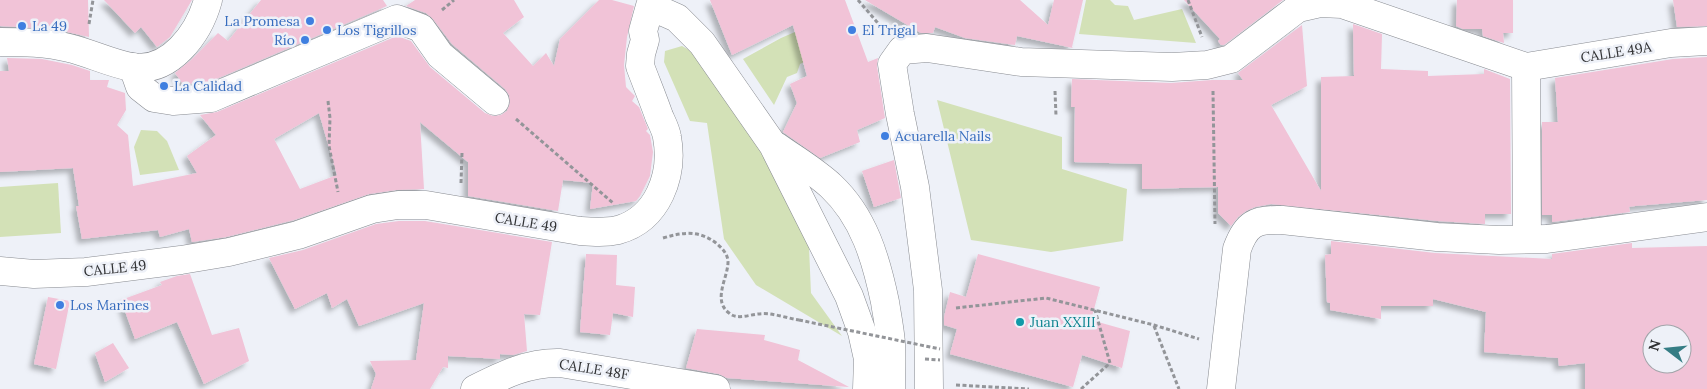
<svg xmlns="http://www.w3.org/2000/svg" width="1707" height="389" viewBox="0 0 1707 389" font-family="Lora,serif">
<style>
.green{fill:#d3e1b7}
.building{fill:#f1c3d7;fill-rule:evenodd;filter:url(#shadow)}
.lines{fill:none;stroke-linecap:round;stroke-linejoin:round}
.minor-casing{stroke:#888b91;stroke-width:29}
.path{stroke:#939599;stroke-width:3;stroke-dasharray:4 2.5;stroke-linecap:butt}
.minor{stroke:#fff;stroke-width:28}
.path-bridge{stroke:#939599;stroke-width:3;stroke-dasharray:4 2.5;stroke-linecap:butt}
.shop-dot{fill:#3f7fe0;stroke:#eef1f8;stroke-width:2}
.culture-dot{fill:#0f9aa8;stroke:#eef1f8;stroke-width:2}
.labels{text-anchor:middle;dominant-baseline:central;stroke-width:5;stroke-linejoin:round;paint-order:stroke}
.shop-label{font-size:14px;fill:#366cbe;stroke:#eef1f8;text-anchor:start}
.street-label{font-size:14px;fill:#313234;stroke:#eef1f8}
.culture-label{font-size:14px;fill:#0d838f;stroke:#eef1f8;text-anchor:start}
</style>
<defs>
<filter id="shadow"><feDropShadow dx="-4.5" dy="4.5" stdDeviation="2.5" flood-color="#0004"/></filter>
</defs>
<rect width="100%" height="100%" fill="#eef1f8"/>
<g class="green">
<polygon points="1086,0 1110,0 1115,5 1128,6 1134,20 1182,9 1196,43 1079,34"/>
<polygon points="809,26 821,54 800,64 797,73 787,77 774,105 743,59 781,38"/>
<polygon points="682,46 698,55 808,224 811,293 842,336 756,285 724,239 707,123 690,121 664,62 665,51"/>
<polygon points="937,100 1062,137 1062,169 1127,189 1123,241 1051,252 971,240"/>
<polygon points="141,130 157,131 167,141 179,170 140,175 134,147"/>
<polygon points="58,183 61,233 0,237 0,187"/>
</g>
<g class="building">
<polygon points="0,0 88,0 89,37 54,29 0,26"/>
<polygon points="104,0 192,0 170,37 157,47 141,27 135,33"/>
<polygon points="261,0 383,0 387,6 207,83 183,84 175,73 191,60 218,33 228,41"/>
<path d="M415,0H514L524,17L503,33L533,66L546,53L554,66L560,39L599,0H612L634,6L627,37L624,65L626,87L635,96L632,101L639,107L648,129L646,131L650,135L653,152L650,176L640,196L636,201L590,209L593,183L563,180L558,211L468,196V162L420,122L424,189L396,190L369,194L294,220L226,237L192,242L189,229L160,237L158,230L82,239L76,206H79L73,168L0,172V71H9L7,58L42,59L72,65L90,71V80H109L107,87L125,93L126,110L117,125L128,135L133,186L197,173L187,156L216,135L200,115L217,112L397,36L411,41L430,67L485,113L493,116L501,115L507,111L510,103L509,95L505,89L452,44L433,19L426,13L406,6ZM319,113L337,175L300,189L274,139Z"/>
<polygon points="710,0 845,0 868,62 878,58 877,66 885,118 857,130 860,142 820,158 783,132 797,103 790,84 807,76 793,25 732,55"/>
<polygon points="865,0 1020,0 1048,25 1054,0 1083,0 1072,47 1073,48 1017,36 1015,45 965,38 935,27 933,33 921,33"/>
<polygon points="1184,0 1283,0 1224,45 1221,45 1218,41 1220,39"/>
<polygon points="1457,0 1513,0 1513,33 1503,33 1504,43 1483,36 1482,29 1463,29 1456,26"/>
<polygon points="1673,0 1707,0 1707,26 1677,27"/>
<polygon points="1353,24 1382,34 1381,69 1428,71 1428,76 1484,74 1484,69 1510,79 1511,214 1485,214 1485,224 1438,221 1271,204 1255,207 1246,211 1238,217 1231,226 1218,213 1218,187 1142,189 1142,164 1074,162 1075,107 1071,107 1072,79 1171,83 1212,80 1243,80 1238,73 1302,25 1307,86 1271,105 1321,191 1321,77 1354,76"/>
<polygon points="1707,57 1707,200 1635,206 1629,207 1630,212 1552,222 1552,215 1542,215 1542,122 1558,122 1555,78 1673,59"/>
<polygon points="894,160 901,198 874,207 862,171"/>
<polygon points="399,221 425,221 552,242 540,315 524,314 527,351 513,355 500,354 500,359 448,356 448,368 443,367 430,389 371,389 376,374 370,361 416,360 424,303 359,326 347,299 332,308 327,293 295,309 269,258 303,250 376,224"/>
<path d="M1331,241L1435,253L1552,259V254L1632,243V248L1707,246V389H1585V363L1559,366L1558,358L1484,352L1486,312L1433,299V306H1381V319L1330,310V303L1327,302L1325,255L1331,254ZM1652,334H1682V364H1652Z"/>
<polygon points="586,254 617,255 616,285 635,287 633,317 613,313 610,335 580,332"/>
<polygon points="978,254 1100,287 1091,320 1130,331 1122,368 1082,355 1073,387 950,354 957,329 944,325 944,317 950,292 966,297"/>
<polygon points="190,274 212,335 239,328 249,361 204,384 177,322 135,339 121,300 162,285 160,282 177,276"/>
<polygon points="48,297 70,301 56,369 34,364"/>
<polygon points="697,329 765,335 764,340 800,350 798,360 849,387 727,378 719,374 686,368"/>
<polygon points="113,343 129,368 105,382 95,353"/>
</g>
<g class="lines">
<defs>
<g id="minor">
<path d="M0,42C23,42 46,42 69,48C90,53 110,63 131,67C170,74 199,33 208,0"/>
<polyline points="133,67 140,87 154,98 173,101 211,98 397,19 421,28 440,55 495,101"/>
<polyline points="1526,67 1527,239"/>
<path d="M776,146C794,159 815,171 831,186C864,217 876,259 885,302C887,315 890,330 891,343C892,358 891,374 891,389"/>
<path d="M0,271L34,274L86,272L181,260L229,252L298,235L372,209L398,205H426L580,231C593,232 605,233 618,230C658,219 674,175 667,137C666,130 662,123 659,116C653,99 646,82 640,66L641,54L645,40L643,31L650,6L677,18L702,43L773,145L849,296L862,332L868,359L867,389"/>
<path d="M475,389C503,375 529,362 560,363L716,389"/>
<polyline points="929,389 928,290 915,187 900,114 892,64 902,50 927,48 1021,62 1172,67 1207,65 1231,59 1298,8 1320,3 1342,4 1526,67 1671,43 1707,41"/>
<path d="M1221,389L1237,249C1246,224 1255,219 1282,220L1437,237L1499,240L1547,239L1707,217"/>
</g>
</defs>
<use href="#minor" class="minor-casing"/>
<g class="path">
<polyline points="858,0 883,29"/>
<polyline points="1188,0 1202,37"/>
<polyline points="442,10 454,0"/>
<polyline points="89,24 93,0"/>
<polyline points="1055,91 1056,116"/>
<polyline points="1213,91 1215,224"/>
<polyline points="328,101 330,118 329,146 338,192"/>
<polyline points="516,119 613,203"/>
<polyline points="461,183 462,153"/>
<path d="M663,238C683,232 699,230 716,243C722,248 728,254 728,262C728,278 712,300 729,313C737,320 748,315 758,314C771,312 786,318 799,320"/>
<polyline points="956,308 1046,298 1154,325 1199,339"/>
<polyline points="1154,326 1179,389"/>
<polyline points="956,385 1029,389"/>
<polyline points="1081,389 1110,363 1095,310"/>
</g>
<use href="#minor" class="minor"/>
<g class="path-bridge">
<polyline points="799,320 940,349"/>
<polyline points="925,359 940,360"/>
</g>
</g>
<g class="shop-dot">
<circle cx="310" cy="21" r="5"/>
<circle cx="22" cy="26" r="5"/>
<circle cx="327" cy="30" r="5"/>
<circle cx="852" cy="30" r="5"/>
<circle cx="305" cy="40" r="5"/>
<circle cx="164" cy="86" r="5"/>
<circle cx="885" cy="136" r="5"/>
<circle cx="60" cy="305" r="5"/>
</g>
<circle class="culture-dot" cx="1020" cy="322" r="5"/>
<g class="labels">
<g class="shop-label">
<text x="300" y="21" text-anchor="end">La Promesa</text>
<text x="32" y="26">La 49</text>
<text x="337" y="30">Los Tigrillos</text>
<text x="862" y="30">El Trigal</text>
<text x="295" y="40" text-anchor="end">Río</text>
<text x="174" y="86">La Calidad</text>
<text x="895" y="136">Acuarella Nails</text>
<text x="70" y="305">Los Marines</text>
</g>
<g class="street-label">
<text transform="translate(1616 52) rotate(-9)">CALLE 49A</text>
<text transform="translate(526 222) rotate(9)">CALLE 49</text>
<text transform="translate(115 268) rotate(-6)">CALLE 49</text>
<text transform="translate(594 369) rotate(9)">CALLE 48F</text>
</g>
<g class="culture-label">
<text x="1030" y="322">Juan XXIII</text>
</g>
</g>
<g transform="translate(1667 349) rotate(286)"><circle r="24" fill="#eef1f8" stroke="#a2a5aa"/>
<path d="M0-4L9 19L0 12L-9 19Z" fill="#357d85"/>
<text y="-8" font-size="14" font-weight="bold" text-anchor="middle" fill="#313234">N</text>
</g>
</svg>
